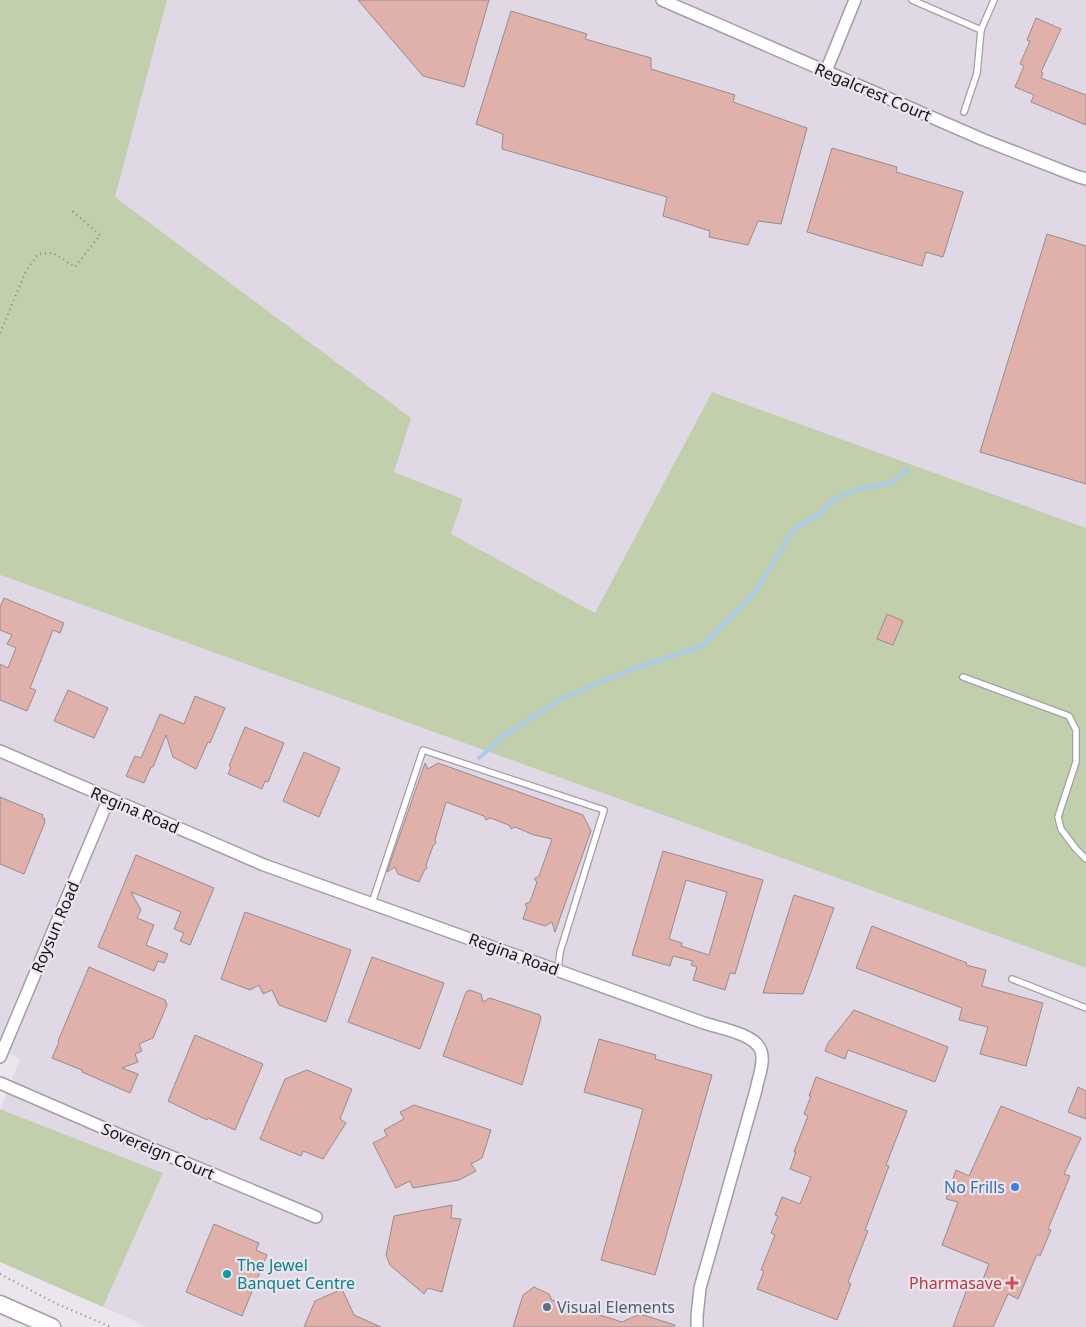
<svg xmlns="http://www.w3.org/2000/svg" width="1086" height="1327" viewBox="0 0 1086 1327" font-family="'Noto Sans',sans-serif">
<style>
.built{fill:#e1d8e6}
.green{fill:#c2cfac}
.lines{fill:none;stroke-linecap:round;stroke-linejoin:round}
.stream{stroke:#accaea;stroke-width:4}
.building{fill:#dfb1aa;stroke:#968c8b;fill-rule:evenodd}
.service-casing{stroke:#a29ea5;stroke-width:8}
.minor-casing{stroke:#a29ea5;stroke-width:14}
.secondary-casing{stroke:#a29ea5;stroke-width:19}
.path{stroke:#848186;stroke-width:2;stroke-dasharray:1 4;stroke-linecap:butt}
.service{stroke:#fff;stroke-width:5.5}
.minor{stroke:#fff;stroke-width:11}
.secondary{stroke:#fff;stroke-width:16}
.shop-dot{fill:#3f7fe0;stroke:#ebe6ee;stroke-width:2}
.culture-dot{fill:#0f9aa8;stroke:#ebe6ee;stroke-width:2}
.health-dot{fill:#e0444e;stroke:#ebe6ee;stroke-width:2}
.service-dot{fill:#5c6f8a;stroke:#ebe6ee;stroke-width:2}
.labels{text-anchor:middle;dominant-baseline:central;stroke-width:4.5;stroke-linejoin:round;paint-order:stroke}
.street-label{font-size:16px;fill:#151316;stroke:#ebe6ee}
.shop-label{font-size:16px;fill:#366cbe;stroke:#ebe6ee;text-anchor:end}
.culture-label{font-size:16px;fill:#0d838f;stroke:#ebe6ee;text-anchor:start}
.health-label{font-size:16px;fill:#be3a42;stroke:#ebe6ee;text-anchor:end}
.service-label{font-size:16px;fill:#4e5e75;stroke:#ebe6ee;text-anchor:start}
</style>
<rect width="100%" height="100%" fill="#ebe6ee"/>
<g class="built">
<polygon points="167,0 1086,0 1086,528 712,392 595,614 450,534 463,499 394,472 114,197"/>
<polygon points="0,575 1086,968 1086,1327 148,1327 103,1307 163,1173 0,1109 20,1059 0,1049"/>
</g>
<g class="green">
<polygon points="0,0 167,0 115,197 411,418 394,472 463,499 451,534 595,613 712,392 1086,528 1086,968 0,575"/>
<polygon points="0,1109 163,1173 103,1307 0,1262"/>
</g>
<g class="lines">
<polyline class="stream" points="479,758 503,736 563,698 627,671 702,646 756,591 794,529 821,513 832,500 859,489 891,483 908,469"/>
</g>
<g class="building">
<polygon points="358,0 489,0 464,87 423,76"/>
<polygon points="511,11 587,34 585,39 651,58 651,69 735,95 733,102 807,128 781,224 758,221 748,245 709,237 710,231 663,216 667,197 502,149 503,134 476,124"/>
<polygon points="1036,18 1061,29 1041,72 1043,73 1041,78 1086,95 1086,125 1031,102 1034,95 1015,87 1024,66 1020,64 1030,41 1027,40"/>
<polygon points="832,148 897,167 896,172 963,192 943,257 926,252 922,266 807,232"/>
<polygon points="1047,234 1086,246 1086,484 980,452"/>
<polygon points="4,598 64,623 60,633 53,630 30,688 36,690 27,711 0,700 0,664 8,668 16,648 7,644 12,635 0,630 0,607"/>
<polygon points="887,614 903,621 893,645 877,639"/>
<polygon points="68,690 108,708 94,738 54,721"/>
<polygon points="195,696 225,708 210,743 208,742 196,769 173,757 166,735 153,767 151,767 144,783 126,776 135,756 141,758 160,714 184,724"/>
<polygon points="245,727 284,743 268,782 265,781 262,789 228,774 231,767 229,766"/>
<polygon points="304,752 340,768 319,817 283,801"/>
<polygon points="425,763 428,769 438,763 583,815 591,831 555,932 552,922 545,926 523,919 527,907 525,904 530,902 537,882 534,879 539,876 552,839 534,835 515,827 511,829 509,825 490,818 486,820 484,816 446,802 435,840 436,843 433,846 426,865 427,868 424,871 419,882 398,874 395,867 387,872"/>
<polygon points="0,797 43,815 42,817 45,819 44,821 45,822 24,874 0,864"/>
<path d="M663,851L763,880L735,974L730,973L725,990L693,980L697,967L691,965L693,961L673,956L670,966L632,955ZM686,880L727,892L709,955L681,946L682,943L669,939Z"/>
<polygon points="136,855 214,888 190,945 180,941 184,933 174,929 181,912 131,892 141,910 137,918 154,925 146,945 168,954 164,963 158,961 154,971 98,947"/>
<polygon points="794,895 834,908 803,994 763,993"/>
<polygon points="245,912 351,950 326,1022 279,1005 272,990 263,994 259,985 250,990 221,979"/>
<polygon points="872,926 967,963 966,965 986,970 982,986 1043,1003 1026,1066 980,1054 988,1027 959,1020 962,1008 856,968"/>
<polygon points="372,957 444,983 420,1049 348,1022"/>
<polygon points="89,967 165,1000 167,1005 153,1038 139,1044 142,1051 135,1054 138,1062 122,1068 138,1074 130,1093 82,1072 82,1070 52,1058 59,1042 58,1041"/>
<polygon points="470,990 481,994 483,1002 490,998 540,1015 541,1018 522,1085 443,1056 466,992"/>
<polygon points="854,1010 948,1047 935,1082 848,1050 845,1059 825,1051 828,1043"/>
<polygon points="195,1035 263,1064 235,1130 208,1118 207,1120 168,1101"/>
<polygon points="599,1039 656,1055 655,1059 712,1075 655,1275 601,1260 643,1109 584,1092"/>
<polygon points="307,1070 352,1089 340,1119 346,1123 323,1159 303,1151 301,1156 260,1139 285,1079"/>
<polygon points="816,1077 907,1111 886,1165 889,1166 865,1230 868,1231 848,1282 851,1284 837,1320 757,1289 764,1271 761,1270 775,1235 771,1233 778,1216 775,1215 782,1197 800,1204 811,1177 790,1169 796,1152 794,1152 808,1116 804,1114 811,1096 809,1096"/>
<polygon points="1078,1087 1086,1091 1086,1119 1068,1112"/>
<polygon points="414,1105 491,1130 482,1158 471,1164 476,1171 459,1180 413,1188 410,1181 396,1188 373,1143 387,1136 384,1130 404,1119 400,1112"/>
<polygon points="1001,1106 1081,1138 1064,1174 1070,1176 1048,1229 1051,1230 1040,1256 1037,1254 1018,1299 1008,1294 993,1327 953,1327 971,1278 982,1282 989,1264 942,1245 958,1202 946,1199 956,1170 969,1176"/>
<polygon points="452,1205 451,1218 461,1219 442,1292 428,1288 424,1294 390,1265 386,1255 394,1216"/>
<polygon points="214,1224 259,1243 256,1250 267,1255 242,1316 186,1292"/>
<polygon points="534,1287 549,1294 552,1300 622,1322 640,1314 675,1325 674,1327 513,1327 523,1295"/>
<polygon points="342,1289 354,1315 381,1327 304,1327 315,1301"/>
</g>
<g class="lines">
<defs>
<g id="service">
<polyline points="912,0 981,30 977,73 964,112"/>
<polyline points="981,30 994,0"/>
<polyline points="963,677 1069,716 1076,730 1076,762 1058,817 1061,829 1076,849 1086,859"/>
<polyline points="372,903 423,750 604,810 560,952 558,970"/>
<polyline points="1012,979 1086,1008"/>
</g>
<g id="minor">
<polyline points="662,0 984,140 1076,176 1086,179"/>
<polyline points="826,71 855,0"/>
<path d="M0,751L264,865L704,1023C719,1028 756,1034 761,1051C765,1063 758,1078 756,1090L700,1288L697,1316V1327"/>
<polyline points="0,1057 109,798"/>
<polyline points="0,1083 143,1145 316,1217"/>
</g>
<polyline id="secondary" points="0,1304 52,1327"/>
</defs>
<use href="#service" class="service-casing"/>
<use href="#minor" class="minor-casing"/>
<use href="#secondary" class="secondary-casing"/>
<g class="path">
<polyline points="0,333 26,271 38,254 53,253 75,267 100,235 71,210"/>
<polyline points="0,1274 57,1304 111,1327"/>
</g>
<use href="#service" class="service"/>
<use href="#minor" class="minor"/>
<use href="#secondary" class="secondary"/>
</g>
<circle class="shop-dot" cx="1015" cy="1187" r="5"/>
<circle class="culture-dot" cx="227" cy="1274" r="5"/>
<path class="health-dot" d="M1009.5 1275.5h5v5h5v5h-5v5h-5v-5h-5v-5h5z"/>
<circle class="service-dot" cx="547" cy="1307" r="5"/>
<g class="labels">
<g class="street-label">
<text transform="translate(873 92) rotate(23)">Regalcrest Court</text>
<text transform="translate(135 810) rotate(23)">Regina Road</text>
<text transform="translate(55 927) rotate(-67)">Roysun Road</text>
<text transform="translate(514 954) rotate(20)">Regina Road</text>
<text transform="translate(158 1151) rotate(23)">Sovereign Court</text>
</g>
<g class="shop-label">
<text x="1005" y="1187">No Frills</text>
</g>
<g class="culture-label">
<text x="237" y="1265">The Jewel<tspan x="237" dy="18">Banquet Centre</tspan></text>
</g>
<g class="health-label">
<text x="1002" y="1283">Pharmasave</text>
</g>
<g class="service-label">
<text x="557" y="1307">Visual Elements</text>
</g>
</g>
</svg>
